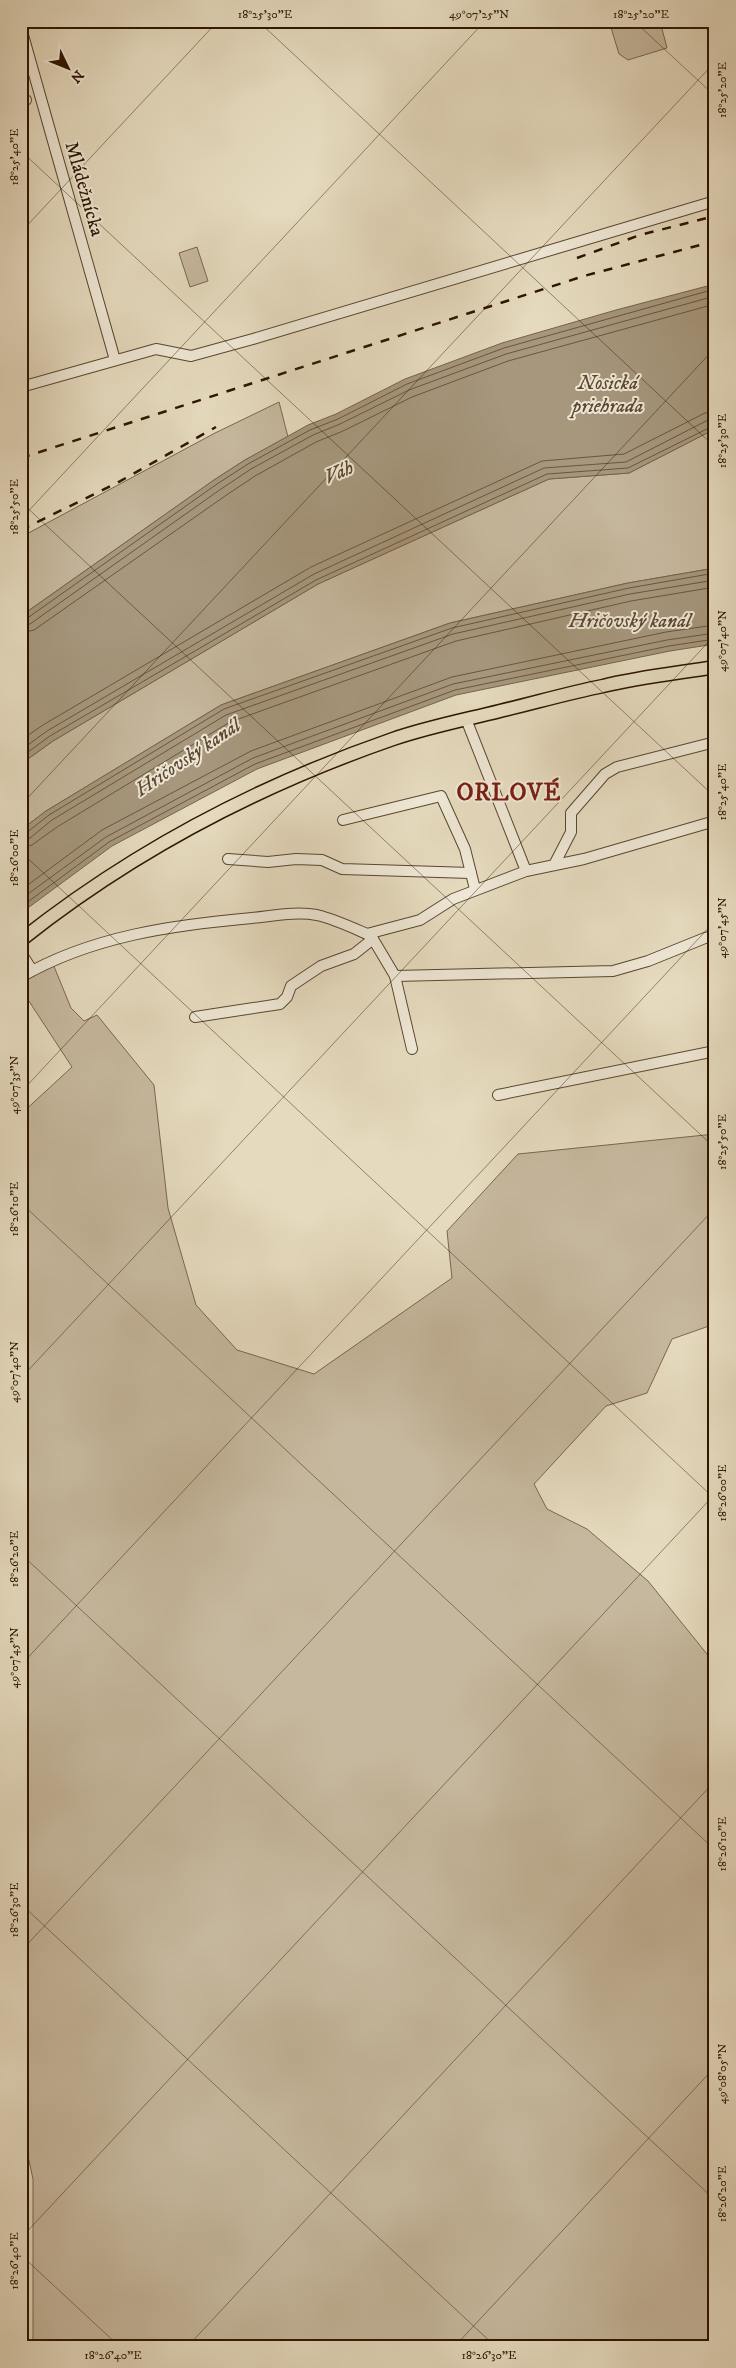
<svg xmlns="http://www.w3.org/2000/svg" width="736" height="2368" viewBox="0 0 736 2368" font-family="'IM FELL DW Pica',serif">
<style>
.green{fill:#c6b89e;stroke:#7a664f}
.water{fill:#a6977d;stroke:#76634b}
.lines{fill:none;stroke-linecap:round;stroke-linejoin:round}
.shore{stroke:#6a563e;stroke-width:1}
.minor-casing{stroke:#5b4630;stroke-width:12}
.major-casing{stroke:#2d1400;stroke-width:15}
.minor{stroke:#eee7d5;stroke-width:10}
.major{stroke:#e5dabe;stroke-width:12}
.rail{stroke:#2d1400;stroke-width:2.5;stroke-dasharray:9 9;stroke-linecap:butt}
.ticks{fill:none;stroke:#2d1400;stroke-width:1;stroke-opacity:0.45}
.labels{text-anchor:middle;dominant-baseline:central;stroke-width:4;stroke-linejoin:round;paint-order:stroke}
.street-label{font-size:19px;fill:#2d1400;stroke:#eee7d5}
.water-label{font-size:20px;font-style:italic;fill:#5d4832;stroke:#eee7d5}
.district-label{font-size:24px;font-weight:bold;letter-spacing:1px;fill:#7a1f14;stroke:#eee7d5}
.neatline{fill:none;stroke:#2d1400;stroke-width:2}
.ticks-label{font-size:12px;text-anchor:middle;fill:#2d1400}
</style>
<rect width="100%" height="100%" fill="#e5dabe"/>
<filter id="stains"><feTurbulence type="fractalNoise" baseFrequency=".004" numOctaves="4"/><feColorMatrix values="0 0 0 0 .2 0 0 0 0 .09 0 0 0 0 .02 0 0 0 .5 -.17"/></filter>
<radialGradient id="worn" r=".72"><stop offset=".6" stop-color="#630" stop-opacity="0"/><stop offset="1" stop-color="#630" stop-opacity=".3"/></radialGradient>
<g class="green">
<polygon points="609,21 660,21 667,48 628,60 619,54"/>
<polygon points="197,247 208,281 190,287 179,253"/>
<polygon points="279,402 288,437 245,460 214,480 21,616 21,537 215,433"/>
<polygon points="715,429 715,568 628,583 450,623 221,705 46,811 21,830 21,764 53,741 318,584 549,479 629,473"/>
<polygon points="53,964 71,1008 84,1021 97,1015 154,1085 168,1208 196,1305 237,1350 314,1374 452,1278 447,1231 518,1154 715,1134 715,1312 709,1326 672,1339 647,1393 606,1406 534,1484 547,1509 587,1529 648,1581 715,1664 715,2347 33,2347 33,2179 21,2124 21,1114 72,1067 21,989 21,981"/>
</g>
<g class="water">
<polygon points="715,284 715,429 629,473 549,479 318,584 53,741 21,764 21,616 214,480 245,460 308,425 336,414 405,379 502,343 616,310"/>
<polygon points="715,568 715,644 670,651 456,695 257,769 112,846 21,913 21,830 46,811 221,705 450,623 628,583"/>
</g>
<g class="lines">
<g class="shore">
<polyline points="21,620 26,619 217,484 248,464 310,430 338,419 407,384 504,348 715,289"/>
<polyline points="21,626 30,624 221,489 251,469 313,435 340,424 409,390 506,354 715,296"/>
<polyline points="21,633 34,630 225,496 255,476 316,442 343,431 412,397 508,361 715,304"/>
<polyline points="21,740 43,725 311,567 542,461 624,454 705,413 715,411"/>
<polyline points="21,750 47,731 314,574 544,468 626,462 708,420 715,418"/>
<polyline points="21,757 50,736 316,580 547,474 628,468 715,425"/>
<polyline points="21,834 26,833 49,815 224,709 452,628 629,588 715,573"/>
<polyline points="21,840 30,838 52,820 226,715 453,634 630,594 715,580"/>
<polyline points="21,848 32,845 57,827 230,722 456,641 631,601 715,587"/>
<polyline points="21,890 102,830 251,751 452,677 666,632 715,625"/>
<polyline points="21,899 106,837 253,758 453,684 667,640 715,633"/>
<polyline points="21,907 109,842 255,764 455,690 669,646 715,639"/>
</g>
<defs>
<g id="minor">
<polyline points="21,28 115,360"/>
<polyline points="21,102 26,100"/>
<polyline points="21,387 156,349 191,356 253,339 715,201"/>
<polyline points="466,719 526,871"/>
<polyline points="343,820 441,796 465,849 475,889"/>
<polyline points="228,859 268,862 296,859 322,860 342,869 471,873"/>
<polyline points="554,865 571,832 571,813 605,774 617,767 715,742"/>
<polyline points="367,934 420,920 453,899 526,871 584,859 715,821"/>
<polyline points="21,953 32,970"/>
<polyline points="395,976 412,1049"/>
<path d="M21,977C92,936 173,925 252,918C273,916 296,911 317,915C334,919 351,927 367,934L373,939L395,976L613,971L648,961L705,938L715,936"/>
<polyline points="195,1017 280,1004 287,997 291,986 321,966 354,954 373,939"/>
<polyline points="498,1095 715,1051"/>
</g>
<path id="major" d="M21,940C132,852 260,785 393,739C428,727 464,720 500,711C534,703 568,693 603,686C639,677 678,673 715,667"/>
</defs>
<use href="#minor" class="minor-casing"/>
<use href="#major" class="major-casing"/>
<use href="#minor" class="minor"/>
<use href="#major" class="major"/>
<g class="rail">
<polyline points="577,258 640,235 715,216"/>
<polyline points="21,458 584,276 715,241"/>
<polyline points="21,530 117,483 216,427"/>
</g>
</g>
<path class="ticks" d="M258,21L715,447M634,21L715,96M21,151L715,797M21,232L218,21M21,502L715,1148M21,519L485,21M21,805L715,62M21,852L715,1499M21,1092L715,348M21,1203L715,1850M21,1378L715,635M21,1554L715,2200M21,1665L715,921M21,1904L496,2347M21,1951L715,1208M21,2238L715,1494M21,2255L120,2347M187,2347L715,1781M454,2347L715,2067"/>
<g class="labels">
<g class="street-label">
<text transform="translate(84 189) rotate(74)">Mládežnícka</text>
</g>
<g class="water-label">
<text x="608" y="383">Nosická<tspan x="608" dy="23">priehrada</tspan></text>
<text transform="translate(339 473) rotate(-25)">Váh</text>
<text x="630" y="621">Hričovský kanál</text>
<text transform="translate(188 758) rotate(-34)">Hričovský kanál</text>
</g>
<g class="district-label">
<text x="509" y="793">ORLOVÉ</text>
</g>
</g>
<rect width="736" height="2368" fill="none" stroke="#e5dabe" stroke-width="55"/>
<g transform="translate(68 68) rotate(133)" stroke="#eee7d5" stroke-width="4" paint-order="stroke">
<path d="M0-4L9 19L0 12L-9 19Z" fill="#2d1400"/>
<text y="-8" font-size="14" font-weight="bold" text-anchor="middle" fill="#2d1400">N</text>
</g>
<rect x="28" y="28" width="680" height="2312" class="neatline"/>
<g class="ticks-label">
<text x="265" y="18">18°25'30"E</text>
<text x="479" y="18">49°07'25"N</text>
<text x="641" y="18">18°25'20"E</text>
<text transform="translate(722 90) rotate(-90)" y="4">18°25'20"E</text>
<text transform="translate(14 157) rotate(-90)" y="4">18°25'40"E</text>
<text transform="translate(722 441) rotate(-90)" y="4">18°25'30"E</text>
<text transform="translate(14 507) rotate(-90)" y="4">18°25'50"E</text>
<text transform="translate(722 641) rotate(-90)" y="4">49°07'40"N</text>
<text transform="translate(722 792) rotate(-90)" y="4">18°25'40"E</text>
<text transform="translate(14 858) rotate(-90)" y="4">18°26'00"E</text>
<text transform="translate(722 928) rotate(-90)" y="4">49°07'45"N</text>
<text transform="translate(14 1085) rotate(-90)" y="4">49°07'35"N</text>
<text transform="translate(722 1142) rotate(-90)" y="4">18°25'50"E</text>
<text transform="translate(14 1209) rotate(-90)" y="4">18°26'10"E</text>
<text transform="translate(14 1372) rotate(-90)" y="4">49°07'40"N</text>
<text transform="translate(722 1493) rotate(-90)" y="4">18°26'00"E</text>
<text transform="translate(14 1559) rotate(-90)" y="4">18°26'20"E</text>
<text transform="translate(14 1658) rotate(-90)" y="4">49°07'45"N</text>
<text transform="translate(722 1844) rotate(-90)" y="4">18°26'10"E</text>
<text transform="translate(14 1910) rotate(-90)" y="4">18°26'30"E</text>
<text transform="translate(722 2074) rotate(-90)" y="4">49°08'05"N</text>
<text transform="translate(722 2194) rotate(-90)" y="4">18°26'20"E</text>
<text transform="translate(14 2261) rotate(-90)" y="4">18°26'40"E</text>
<text x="113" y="2359">18°26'40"E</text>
<text x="489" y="2359">18°26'30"E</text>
</g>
<rect width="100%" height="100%" filter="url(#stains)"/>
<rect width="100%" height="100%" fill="url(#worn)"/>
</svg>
